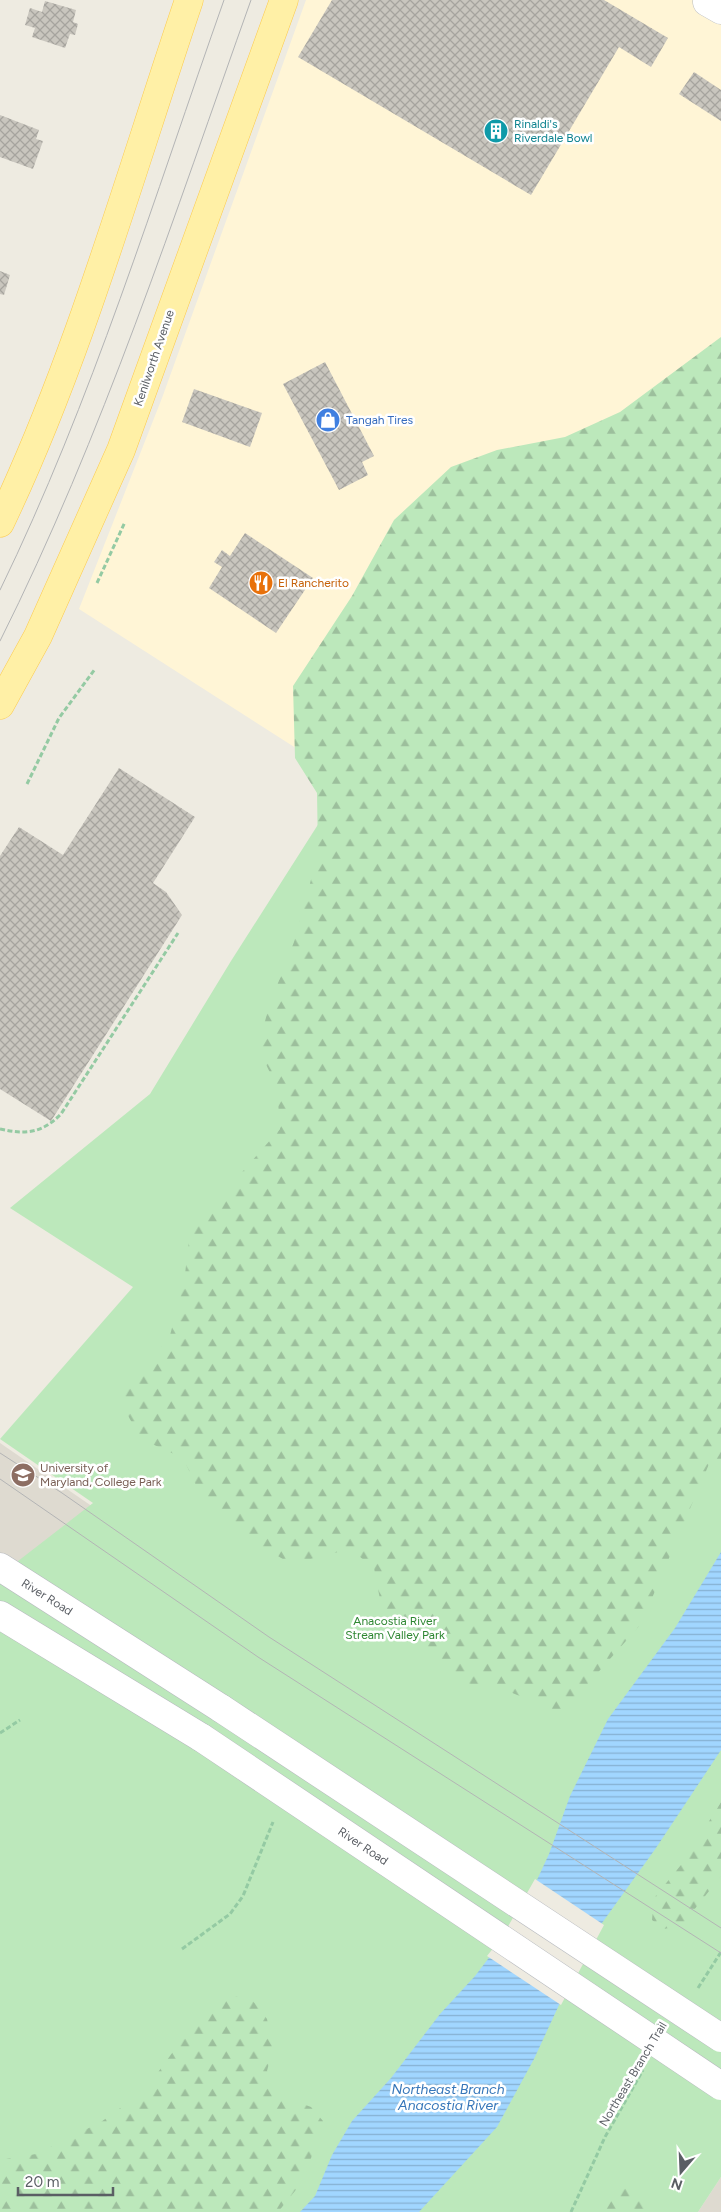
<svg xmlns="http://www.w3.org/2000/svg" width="721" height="2212" viewBox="0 0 721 2212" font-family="Figtree,sans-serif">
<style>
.commercial{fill:#fff5d6}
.education{fill:#dedad0}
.green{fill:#bce8bb}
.forest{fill:url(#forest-firs)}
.water{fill:url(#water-rules)}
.pier{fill:#eeebe1}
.building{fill:url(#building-cross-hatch)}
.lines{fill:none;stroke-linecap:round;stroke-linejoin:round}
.minor-casing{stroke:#b7babf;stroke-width:29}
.major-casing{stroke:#fdcb4c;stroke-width:29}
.path{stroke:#94caa3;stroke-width:3;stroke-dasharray:5 2.5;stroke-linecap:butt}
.minor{stroke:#fff;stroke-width:28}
.major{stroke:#fff0a6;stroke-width:28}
.tram{stroke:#b3b4b5;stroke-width:1}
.minor-bridge-casing{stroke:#b7babf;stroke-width:29;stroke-linecap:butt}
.minor-bridge{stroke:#fff;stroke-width:28}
.labels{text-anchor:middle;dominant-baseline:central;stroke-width:5;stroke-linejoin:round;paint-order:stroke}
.culture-label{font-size:12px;fill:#0d838f;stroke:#fff;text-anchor:start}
.street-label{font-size:12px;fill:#5a5e64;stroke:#fff}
.shop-label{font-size:12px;fill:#366cbe;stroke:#fff;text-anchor:start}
.food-label{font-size:12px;fill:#c56008;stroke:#fff;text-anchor:start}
.education-label{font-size:12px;fill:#785e54;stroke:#fff;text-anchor:start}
.park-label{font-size:12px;fill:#2e8732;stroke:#fff}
.water-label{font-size:14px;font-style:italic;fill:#3676b9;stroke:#fff}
</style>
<defs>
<pattern id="forest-firs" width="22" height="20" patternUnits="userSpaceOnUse" patternTransform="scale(1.25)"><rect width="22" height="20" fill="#bce8bb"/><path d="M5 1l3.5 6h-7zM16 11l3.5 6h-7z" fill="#9cbf9c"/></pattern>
<pattern id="water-rules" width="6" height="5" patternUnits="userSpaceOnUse" patternTransform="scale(1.25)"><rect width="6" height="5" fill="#a1d6ff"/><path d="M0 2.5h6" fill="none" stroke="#86b1d2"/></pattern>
<pattern id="building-cross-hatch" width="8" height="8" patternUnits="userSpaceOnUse" patternTransform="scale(1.25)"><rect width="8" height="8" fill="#c9c6be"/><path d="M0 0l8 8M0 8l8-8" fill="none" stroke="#a6a49e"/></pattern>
</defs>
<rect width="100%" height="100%" fill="#eeebe1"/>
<polygon class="commercial" points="306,0 721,0 721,476 480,866 79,609 162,398"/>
<g class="education">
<polygon points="0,1443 93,1507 15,1568 0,1556"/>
<polygon points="721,2177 721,2212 698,2212"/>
</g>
<polygon class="green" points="721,341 721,2177 698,2212 0,2212 0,1575 93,1503 0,1439 133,1287 10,1208 150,1094 231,961 530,492"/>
<g class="forest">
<polygon points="721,337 721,1459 709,1464 641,1624 562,1713 500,1688 457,1682 383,1615 374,1568 350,1549 291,1564 237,1531 203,1500 183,1458 141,1439 116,1394 169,1339 184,1283 190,1231 280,1129 277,1087 258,1048 269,1006 294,942 318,854 317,793 295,758 293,686 352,596 394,520 451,467 497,450 565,437 620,412"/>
<polygon points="721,1802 721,1876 682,1925 664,1929 652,1920 654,1898 685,1860"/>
<polygon points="219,1995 235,1996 253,2001 267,2019 273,2047 267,2071 279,2095 311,2107 323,2121 317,2144 299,2186 278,2212 0,2212 0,2160 36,2154 101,2122 145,2090 189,2030"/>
<polygon points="619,2186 634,2190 653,2212 596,2212 607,2192"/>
</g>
<polygon class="water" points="721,1552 721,1750 656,1848 602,1923 559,2005 534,2059 497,2127 419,2212 300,2212 315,2196 332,2155 352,2121 391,2078 440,2014 475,1976 504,1938 530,1895 549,1854 570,1796 608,1719 675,1628"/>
<polygon class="pier" points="535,1879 604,1925 561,2005 487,1956 502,1937"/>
<g class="building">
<polygon points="332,0 604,0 668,38 651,67 619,47 531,195 298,57"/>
<polygon points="45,1 76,10 73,22 78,24 75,35 70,34 65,48 32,37 35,28 25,25 30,8 42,12"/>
<polygon points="694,72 721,90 721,121 679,94"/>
<polygon points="0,115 39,130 36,139 43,141 33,169 0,157"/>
<polygon points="0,271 10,275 4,295 0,294"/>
<polygon points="325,362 374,456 362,462 368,475 339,490 283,384"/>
<polygon points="194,389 262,413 250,447 182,422"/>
<polygon points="245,533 313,578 276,633 209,588 222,567 214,562 222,550 230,556"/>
<polygon points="119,768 195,817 153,883 166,892 182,915 51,1121 0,1089 0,856 19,827 63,855"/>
</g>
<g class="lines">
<defs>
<g id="minor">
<polyline points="707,2 721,10"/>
<polyline points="0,1567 222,1709"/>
<polyline points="0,1615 202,1738"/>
</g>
<g id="major">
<path d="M0,523C79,358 130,174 189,0"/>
<polyline points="0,705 38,636 121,450 284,0"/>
</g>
</defs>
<use href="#minor" class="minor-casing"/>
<use href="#major" class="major-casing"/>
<g class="path">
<polyline points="97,583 125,522"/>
<polyline points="27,784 59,718 95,669"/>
<path d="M0,1129C26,1135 42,1133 61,1114L178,933"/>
<polyline points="0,1733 20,1720"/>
<polyline points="182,1949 230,1914 243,1896 273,1822"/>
<polyline points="698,1988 721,1952"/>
<polyline points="571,2212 605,2137 643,2070"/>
</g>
<use href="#minor" class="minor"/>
<use href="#major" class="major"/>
<g class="tram">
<path d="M0,590C92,401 154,198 224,0"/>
<path d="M0,641C103,435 174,216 251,0"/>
<polyline points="0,1453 62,1493 269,1637 721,1928"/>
<polyline points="0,1479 258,1657 721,1953"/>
</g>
<defs>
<g id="minor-bridge">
<polyline points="222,1709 721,2038"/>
<polyline points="202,1738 721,2086"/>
</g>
</defs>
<use href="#minor-bridge" class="minor-bridge-casing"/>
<use href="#minor-bridge" class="minor-bridge"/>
</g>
<defs>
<symbol id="building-disc" viewBox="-11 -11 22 22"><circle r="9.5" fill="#0f9aa8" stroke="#fff"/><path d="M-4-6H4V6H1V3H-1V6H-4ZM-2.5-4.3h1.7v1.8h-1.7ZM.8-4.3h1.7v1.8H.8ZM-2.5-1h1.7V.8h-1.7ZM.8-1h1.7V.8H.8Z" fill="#fff"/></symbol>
<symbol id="shop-disc" viewBox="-11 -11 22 22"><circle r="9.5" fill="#3f7fe0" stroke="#fff"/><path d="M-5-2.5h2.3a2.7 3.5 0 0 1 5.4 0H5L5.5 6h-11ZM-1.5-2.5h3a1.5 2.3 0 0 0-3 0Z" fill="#fff"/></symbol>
<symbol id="restaurant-disc" viewBox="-11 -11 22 22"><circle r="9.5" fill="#e8710a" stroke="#fff"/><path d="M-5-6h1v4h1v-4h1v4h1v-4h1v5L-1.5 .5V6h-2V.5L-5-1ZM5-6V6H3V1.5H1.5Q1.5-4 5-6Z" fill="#fff"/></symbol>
<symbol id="university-disc" viewBox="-11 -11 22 22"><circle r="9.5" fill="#8d6e63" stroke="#fff"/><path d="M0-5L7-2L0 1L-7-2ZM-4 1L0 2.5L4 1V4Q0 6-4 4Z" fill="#fff"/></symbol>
</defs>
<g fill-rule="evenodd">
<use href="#building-disc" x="482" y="117" width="28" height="28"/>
<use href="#shop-disc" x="314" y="406" width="28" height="28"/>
<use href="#restaurant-disc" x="247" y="569" width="28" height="28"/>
<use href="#university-disc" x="9" y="1461" width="28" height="28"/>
</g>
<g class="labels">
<g class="culture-label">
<text x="514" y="124">Rinaldi's<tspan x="514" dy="14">Riverdale Bowl</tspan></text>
</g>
<g class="street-label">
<text transform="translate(154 358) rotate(-71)">Kenilworth Avenue</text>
<text transform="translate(47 1597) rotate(32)">River Road</text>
<text transform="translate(363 1846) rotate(34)">River Road</text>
<text transform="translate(633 2074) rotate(-59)">Northeast Branch Trail</text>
</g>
<g class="shop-label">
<text x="346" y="420">Tangah Tires</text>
</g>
<g class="food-label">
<text x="278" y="583">El Rancherito</text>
</g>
<g class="education-label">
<text x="40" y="1468">University of<tspan x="40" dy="14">Maryland, College Park</tspan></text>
</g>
<g class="park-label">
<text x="395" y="1621">Anacostia River<tspan x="395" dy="14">Stream Valley Park</tspan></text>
</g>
<g class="water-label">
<text x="448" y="2089">Northeast Branch<tspan x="448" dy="16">Anacostia River</tspan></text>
</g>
</g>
<g transform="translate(681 2172) rotate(199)" stroke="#ffffff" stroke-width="4" paint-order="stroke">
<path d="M0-4L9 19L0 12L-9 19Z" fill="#5a5e64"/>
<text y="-8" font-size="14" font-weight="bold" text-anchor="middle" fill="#5a5e64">N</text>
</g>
<path d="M18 2187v8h95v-8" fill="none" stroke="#5a5e64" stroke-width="2.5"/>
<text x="25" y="2187" font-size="15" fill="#5a5e64" stroke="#ffffff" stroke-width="4" paint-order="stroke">20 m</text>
</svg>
